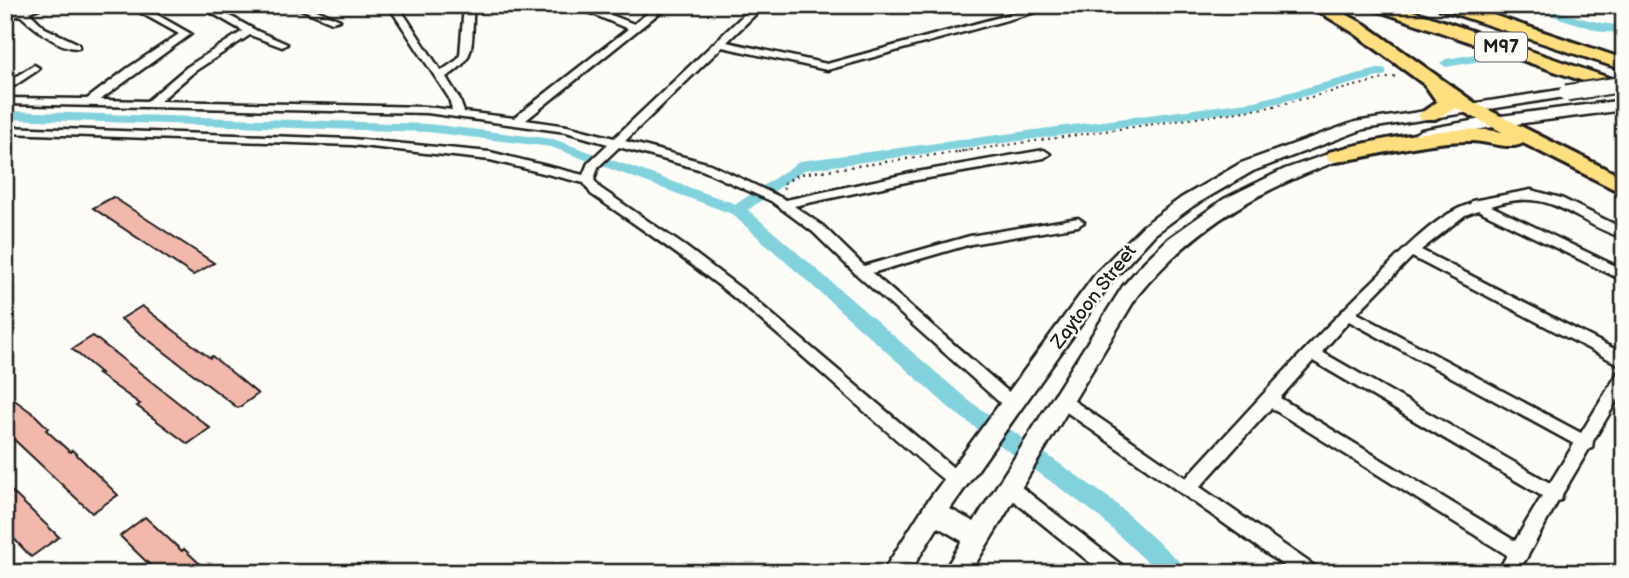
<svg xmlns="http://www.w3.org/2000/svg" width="1629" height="578" viewBox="0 0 1629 578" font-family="'Balsamiq Sans',sans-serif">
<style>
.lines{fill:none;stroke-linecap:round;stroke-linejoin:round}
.canal{fill:#82d2dd;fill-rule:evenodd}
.building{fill:#f3b8ac;stroke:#1c1c1c;stroke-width:2}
.street-casing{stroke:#1c1c1c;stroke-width:5}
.secondary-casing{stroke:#1c1c1c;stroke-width:5}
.highway-casing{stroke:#1c1c1c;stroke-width:6}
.path-far1{stroke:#1c1c1c;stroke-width:2;stroke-dasharray:2 4.5;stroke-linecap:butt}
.path{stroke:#1c1c1c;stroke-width:2.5;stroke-dasharray:2 5;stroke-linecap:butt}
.street{fill:#fdfcf7;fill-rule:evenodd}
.secondary{fill:#fdfcf7;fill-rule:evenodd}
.highway{fill:#fedf80;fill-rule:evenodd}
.secondary-bridge-casing{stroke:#1c1c1c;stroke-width:19;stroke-linecap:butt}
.secondary-bridge{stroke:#fdfcf7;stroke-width:15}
.labels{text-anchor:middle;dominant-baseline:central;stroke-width:5;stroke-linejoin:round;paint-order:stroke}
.shield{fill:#fdfcf7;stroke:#605f5e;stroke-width:2}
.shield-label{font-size:18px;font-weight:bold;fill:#1c1c1c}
.street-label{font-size:19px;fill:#1c1c1c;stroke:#fdfcf7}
</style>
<rect width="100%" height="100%" fill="#fdfcf7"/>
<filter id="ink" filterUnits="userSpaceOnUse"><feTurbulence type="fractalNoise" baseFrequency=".0143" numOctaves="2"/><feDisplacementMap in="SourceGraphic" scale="14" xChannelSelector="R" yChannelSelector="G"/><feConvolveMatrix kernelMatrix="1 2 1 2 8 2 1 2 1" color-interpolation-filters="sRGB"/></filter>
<g filter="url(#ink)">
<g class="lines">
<g class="canal">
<path d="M1518,5C1555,5 1587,25 1624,25V33L1603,32Z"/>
<polygon points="1487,52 1492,53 1492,59 1446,67 1440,63 1446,59"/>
<polygon points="1381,68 1386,69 1386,75 1255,109 804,170 748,210 968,400 1112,500 1183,565 1186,573 1159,573 1096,514 954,412 732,214 551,147 428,132 5,119 5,111 428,124 553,139 736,204 800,161 1255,101"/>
</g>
</g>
<g class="building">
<polygon points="113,197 162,229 214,263 193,275 93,208"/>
<polygon points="142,306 210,358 212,356 258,394 238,408 121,319"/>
<polygon points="93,336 171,397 210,428 188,444 137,406 140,404 98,374 101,373 72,349"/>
<polygon points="5,393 35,415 48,428 46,430 70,452 72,450 118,495 92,513 5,431"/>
<polygon points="5,485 59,537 31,557 5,529"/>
<polygon points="145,517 182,551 184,549 201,565 191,573 158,573 120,536"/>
</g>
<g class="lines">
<defs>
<g id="street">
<path d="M32,5H48L29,12L45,28L79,44V48C59,49 34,28 20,15L5,19V13Z"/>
<path d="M127,5H140L191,34L100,100L147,101L187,67L243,31L198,5H210L257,31L287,44L282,47L250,35L195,71L160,101L427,107L452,110L449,98L388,5H398L441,71L457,60L460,55L464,5H474C470,39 480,58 446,77L459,98L464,112L514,118L628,29L572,5H586L634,24L658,5H669L526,120L567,126L614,138L754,5H765L727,42L827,64L1044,5H1061L827,70L722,47L625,141L710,164L786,200L911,173L1044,150L1050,154L1044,158L911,181L794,206L823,226L864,266L970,236L1078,218L1084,222L1078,226L971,244L872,273L1019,401L1021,405L1019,409L1013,411L1007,409L856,274L813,232L771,201L702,170L619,147L598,167L594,180L600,188L686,247L748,294L963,476L966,481L963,486L957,488L951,486C878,426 810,360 737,300C690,262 641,228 591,194L584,183L490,160L352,145L5,133V127L352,139L490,152L583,175L588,163L608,144L566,132L427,113L5,104V98L87,99L128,68L179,34Z"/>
<polygon points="291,5 305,5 340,20 332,22"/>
<polygon points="34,65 39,68 38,70 5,92 5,84"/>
<path d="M1531,190L1561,198L1624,229V238C1570,222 1554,185 1491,206L1624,270V281L1478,210L1465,215L1421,250L1624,354V367L1412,257L1357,313L1581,433L1619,371L1624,369V389L1593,441L1592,448L1589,449L1563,493L1561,500L1558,501L1526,559L1516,573H1497L1507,555L1271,408L1200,487L1316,567L1318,573H1294L1058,406L1056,402L1058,398L1064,396L1070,398L1186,478C1249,410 1311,340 1378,276C1403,251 1436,215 1470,204L1472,201ZM1349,321L1574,444L1550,483L1322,352ZM1313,361L1542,496L1515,541L1280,398Z"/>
<polygon points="5,315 12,320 12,330 5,335"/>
<polygon points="1010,481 1016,483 1124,567 1126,573 1103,573 1004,493 1001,488 1004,483"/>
</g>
<g id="secondary">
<path d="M1566,89L1573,93L1571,96L1364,129L1253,171L1193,206L1155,234L1111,282L950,509L974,522L1123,286L1145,261L1169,238L1224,199L1285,169L1348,147H1360L1362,150L1360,153C1270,184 1198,221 1137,296L970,573H943L962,541L938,527L909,573H882L925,505L1097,272L1143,226L1181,198L1241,163L1355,122Z"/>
<polygon points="1624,100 1624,110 1493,127 1421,140 1413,135 1421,130 1493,117"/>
</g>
<g id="highway">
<path d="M1308,5H1329L1366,25L1475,103L1624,178V194L1523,143C1511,151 1486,141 1471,141C1425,141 1380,155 1336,162L1329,160L1326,156L1329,152C1375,140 1456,123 1502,132L1456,108L1435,119H1421L1418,115L1437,102L1425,85L1354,33Z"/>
<polygon points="1371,5 1396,5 1624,83 1624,95 1373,9"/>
<polygon points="1438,5 1463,5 1624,59 1624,70 1440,9"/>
</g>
</defs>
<use href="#street" class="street-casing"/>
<use href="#secondary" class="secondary-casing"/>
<use href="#highway" class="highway-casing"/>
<polyline class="path-far1" points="958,152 1266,108 1396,76"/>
<polyline class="path" points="784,189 782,184 800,174 970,150"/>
<use href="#street" class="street"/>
<use href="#secondary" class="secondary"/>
<use href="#highway" class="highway"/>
<defs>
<polyline id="secondary-bridge" points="1566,93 1624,84"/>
</defs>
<use href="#secondary-bridge" class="secondary-bridge-casing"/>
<use href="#secondary-bridge" class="secondary-bridge"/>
</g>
</g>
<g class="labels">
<rect class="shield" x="1475" y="32.5" width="52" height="29" rx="5"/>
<g class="shield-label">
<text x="1501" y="47">M97</text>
</g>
<g class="street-label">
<text transform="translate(1094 297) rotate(-52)">Zaytoon Street</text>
</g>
</g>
<rect width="1629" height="578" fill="none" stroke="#fdfcf7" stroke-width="28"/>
<rect x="14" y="14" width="1601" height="550" fill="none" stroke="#1c1c1c" stroke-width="2.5" filter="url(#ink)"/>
</svg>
